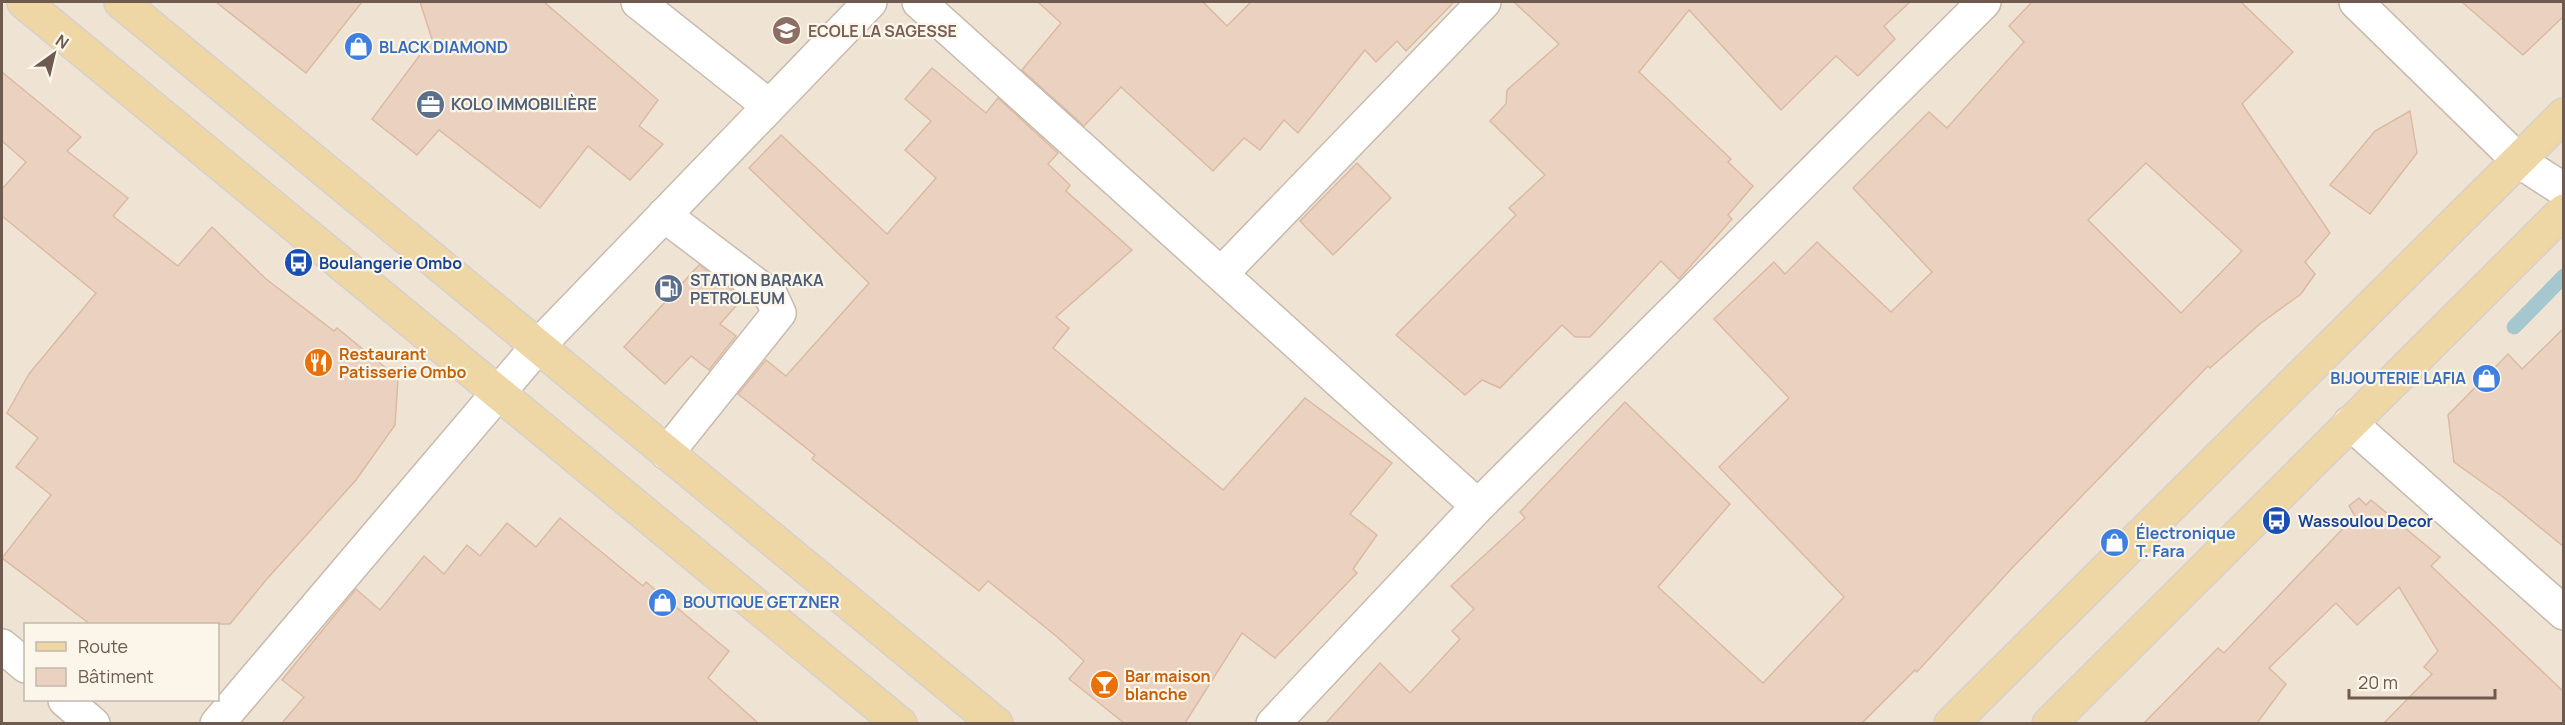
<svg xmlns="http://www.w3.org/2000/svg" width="2565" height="725" viewBox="0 0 2565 725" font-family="Manrope,sans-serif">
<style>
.residential{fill:#efe4d4;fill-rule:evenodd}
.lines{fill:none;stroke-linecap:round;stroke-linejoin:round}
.stream{stroke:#a4c7d0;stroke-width:15}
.building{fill:#ebd2c0;stroke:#dbbaa3;stroke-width:1.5;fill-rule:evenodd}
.minor-casing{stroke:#c8baad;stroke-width:36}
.major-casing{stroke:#d6d1cd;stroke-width:36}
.minor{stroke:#fff;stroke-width:33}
.major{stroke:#efd6a5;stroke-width:33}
.labels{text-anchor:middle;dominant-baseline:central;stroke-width:4.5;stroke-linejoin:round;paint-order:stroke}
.education-label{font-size:16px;font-weight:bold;fill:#785e54;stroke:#fcf6ea;text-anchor:start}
.shop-label{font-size:16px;font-weight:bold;fill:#366cbe;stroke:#fcf6ea;text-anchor:start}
.service-label{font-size:16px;font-weight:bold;fill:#4e5e75;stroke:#fcf6ea;text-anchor:start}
.transit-label{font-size:16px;font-weight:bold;fill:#164399;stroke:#fcf6ea;text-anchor:start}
.food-label{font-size:16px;font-weight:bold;fill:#c56008;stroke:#fcf6ea;text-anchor:start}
</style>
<rect width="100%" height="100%" fill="#f9f2e5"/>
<path class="residential" d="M2,2H2563V723H2ZM26,624H218V700H26Z"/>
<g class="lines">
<polyline class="stream" points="2514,327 2564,276"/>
</g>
<g class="building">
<polygon points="216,2 362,2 306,73"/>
<polygon points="420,2 544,2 658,100 639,126 663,144 630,180 588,146 540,208 439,130 417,155 372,119 432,39"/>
<polygon points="1038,2 1203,2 1227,26 1251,2 1454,2 1406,51 1397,41 1376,62 1365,50 1298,133 1284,120 1260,150 1244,138 1213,171 1121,87 1084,126 1022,70 1061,23"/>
<polygon points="1514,2 1910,2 1884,26 1895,39 1858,76 1836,56 1781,110 1689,10 1639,72 1731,159 1728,162 1753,186 1728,215 1732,219 1679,279 1661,261 1590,337 1575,337 1562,325 1500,388 1482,380 1465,395 1396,335 1516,215 1509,208 1545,175 1490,121 1506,104 1507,90 1559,44"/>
<path d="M2032,2H2241L2293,52L2242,104L2330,233L2305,262L2315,274L2301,294L2261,323L2210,368L2208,366L2012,568L1917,672L1915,670L1862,723H1326L1380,663L1410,693L1460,639L1452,631L1474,609L1451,586L1525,518L1520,512L1625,402L1730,504L1658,587L1763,683L1844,597L1719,467L1789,398L1714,319L1774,262L1785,274L1817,242L1891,312L1932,272L1853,188L1929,112L1947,128L2024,42L2009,26ZM2146,163L2242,251L2181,313L2088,220Z"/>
<polygon points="2462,2 2564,2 2564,16 2523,55"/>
<polygon points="932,68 986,113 998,98 1058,153 1048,164 1070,185 1066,191 1132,250 1056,317 1069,328 1053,348 1223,490 1305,398 1392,463 1350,514 1377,535 1353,569 1357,573 1275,658 1242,633 1185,723 1124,723 1069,679 1084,661 1056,636 988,581 979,591 812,459 815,455 738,394 766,360 786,376 869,283 749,168 781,135 887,234 936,178 905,150 931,121 905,99"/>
<polygon points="2,72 81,137 67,151 128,198 113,216 178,266 212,227 266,279 334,331 337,328 398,378 395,425 356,480 266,580 230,624 90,624 2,558 51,495 16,467 38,438 7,413 29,374 96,293 2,216 2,189 26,162 2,141"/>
<polygon points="2410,111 2417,153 2370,214 2330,185 2375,131"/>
<polygon points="1357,163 1391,198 1333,255 1300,221"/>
<polygon points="699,265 743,298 720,324 736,336 709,370 691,356 665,384 624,347"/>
<polygon points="2564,328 2564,547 2503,497 2454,462 2448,415 2508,354 2522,369"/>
<polygon points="2359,498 2366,505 2371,500 2440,557 2431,566 2564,692 2564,723 2384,723 2432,674 2424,667 2438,651 2399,587 2357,625 2336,603 2269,668 2286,684 2257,723 2144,723 2218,648 2224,653 2355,516 2349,506"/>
<polygon points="560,518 643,586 646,582 729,651 708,678 758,723 282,723 304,697 282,680 356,589 380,610 424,556 444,574 467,545 480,556 507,523 536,547"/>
</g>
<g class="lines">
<defs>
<g id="minor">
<polyline points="638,2 769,106"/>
<polyline points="919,2 1478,506"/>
<polyline points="2356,2 2519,161 2564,190"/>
<polyline points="664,215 771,296 779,313 667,453"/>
<polyline points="1221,274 1484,2"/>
<polyline points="2350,423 2564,613"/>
<polyline points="2,646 26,666"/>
<polyline points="65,700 93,724"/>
<polyline points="217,724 538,346 870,2"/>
<polyline points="1273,724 1478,506 1984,2"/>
</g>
<g id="major">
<polyline points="24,2 900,724"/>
<polyline points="121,2 996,724"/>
<polyline points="1951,724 2564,115"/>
<polyline points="2049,724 2564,211"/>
</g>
</defs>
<use href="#minor" class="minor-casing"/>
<use href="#major" class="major-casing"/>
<use href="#minor" class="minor"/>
<use href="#major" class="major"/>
</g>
<defs>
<symbol id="school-disc" viewBox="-11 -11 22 22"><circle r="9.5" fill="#8d6e63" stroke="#fcf6ea"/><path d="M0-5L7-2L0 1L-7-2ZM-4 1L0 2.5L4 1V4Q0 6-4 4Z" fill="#fff"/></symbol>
<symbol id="shop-disc" viewBox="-11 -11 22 22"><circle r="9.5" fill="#3f7fe0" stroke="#fcf6ea"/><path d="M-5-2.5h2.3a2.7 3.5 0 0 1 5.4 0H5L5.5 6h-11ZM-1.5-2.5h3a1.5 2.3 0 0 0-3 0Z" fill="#fff"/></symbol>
<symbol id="office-disc" viewBox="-11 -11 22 22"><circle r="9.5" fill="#5c6f8a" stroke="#fcf6ea"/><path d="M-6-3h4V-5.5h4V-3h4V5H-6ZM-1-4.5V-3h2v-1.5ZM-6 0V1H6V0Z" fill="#fff"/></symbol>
<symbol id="bus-disc" viewBox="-11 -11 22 22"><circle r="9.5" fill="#1a4fb4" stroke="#fcf6ea"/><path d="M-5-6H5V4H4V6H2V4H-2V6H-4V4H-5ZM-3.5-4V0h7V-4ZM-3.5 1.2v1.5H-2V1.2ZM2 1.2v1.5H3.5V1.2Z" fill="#fff"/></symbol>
<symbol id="fuel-disc" viewBox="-11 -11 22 22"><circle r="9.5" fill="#5c6f8a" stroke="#fcf6ea"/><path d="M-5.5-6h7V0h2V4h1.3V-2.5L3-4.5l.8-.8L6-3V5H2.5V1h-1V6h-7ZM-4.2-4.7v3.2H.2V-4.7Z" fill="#fff"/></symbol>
<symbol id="restaurant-disc" viewBox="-11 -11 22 22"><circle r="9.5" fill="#e8710a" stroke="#fcf6ea"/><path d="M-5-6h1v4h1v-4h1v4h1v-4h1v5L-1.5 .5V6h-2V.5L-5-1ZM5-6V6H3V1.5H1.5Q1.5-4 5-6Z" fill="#fff"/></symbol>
<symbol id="bar-disc" viewBox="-11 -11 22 22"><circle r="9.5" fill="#e8710a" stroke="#fcf6ea"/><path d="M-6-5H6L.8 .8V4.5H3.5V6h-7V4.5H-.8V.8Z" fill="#fff"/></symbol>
</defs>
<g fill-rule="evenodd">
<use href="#school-disc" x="770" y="14" width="33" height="33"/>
<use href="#shop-disc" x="342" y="30" width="33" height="33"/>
<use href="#office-disc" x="414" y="88" width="33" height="33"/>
<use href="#bus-disc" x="282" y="246" width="33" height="33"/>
<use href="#fuel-disc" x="652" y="272" width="33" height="33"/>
<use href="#restaurant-disc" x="302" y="346" width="33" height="33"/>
<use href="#shop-disc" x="2470" y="362" width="33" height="33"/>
<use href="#bus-disc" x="2260" y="504" width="33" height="33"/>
<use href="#shop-disc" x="2098" y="526" width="33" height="33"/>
<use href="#shop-disc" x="646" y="586" width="33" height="33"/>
<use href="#bar-disc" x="1088" y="668" width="33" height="33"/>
</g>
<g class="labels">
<g class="education-label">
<text x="808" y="31">ECOLE LA SAGESSE</text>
</g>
<g class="shop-label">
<text x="379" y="47">BLACK DIAMOND</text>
<text x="2466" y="378" text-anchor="end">BIJOUTERIE LAFIA</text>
<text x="2136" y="533">Électronique<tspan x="2136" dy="18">T. Fara</tspan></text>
<text x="683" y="602">BOUTIQUE GETZNER</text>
</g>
<g class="service-label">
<text x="451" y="104">KOLO IMMOBILIÈRE</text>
<text x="690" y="280">STATION BARAKA<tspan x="690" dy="18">PETROLEUM</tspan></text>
</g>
<g class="transit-label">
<text x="319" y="263">Boulangerie Ombo</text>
<text x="2298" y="521">Wassoulou Decor</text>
</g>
<g class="food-label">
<text x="339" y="354">Restaurant<tspan x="339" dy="18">Patisserie Ombo</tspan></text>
<text x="1125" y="676">Bar maison<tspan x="1125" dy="18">blanche</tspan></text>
</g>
</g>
<rect width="2565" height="725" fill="none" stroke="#6e5a4e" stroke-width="6"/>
<rect x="24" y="623" width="195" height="78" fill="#fcf6ea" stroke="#c3b8ac" stroke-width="1.5"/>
<rect x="36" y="642" width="30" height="9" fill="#efd6a5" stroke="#c3b8ac" stroke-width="1.5"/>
<text x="78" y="653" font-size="18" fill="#6e5a4e">Route</text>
<rect x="36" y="668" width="30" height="18" fill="#ebd2c0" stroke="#c3b8ac" stroke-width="1.5"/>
<text x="78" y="683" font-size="18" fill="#6e5a4e">Bâtiment</text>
<g transform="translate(54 54) rotate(34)" stroke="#fcf6ea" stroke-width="4.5" paint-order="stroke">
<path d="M0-4.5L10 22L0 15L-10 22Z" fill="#6e5a4e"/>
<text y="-9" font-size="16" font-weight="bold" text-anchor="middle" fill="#6e5a4e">N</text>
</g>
<path d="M2349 689v9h146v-9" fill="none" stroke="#6e5a4e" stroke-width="3"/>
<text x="2358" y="689" font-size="18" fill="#6e5a4e" stroke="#fcf6ea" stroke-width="4.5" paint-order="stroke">20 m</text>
</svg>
